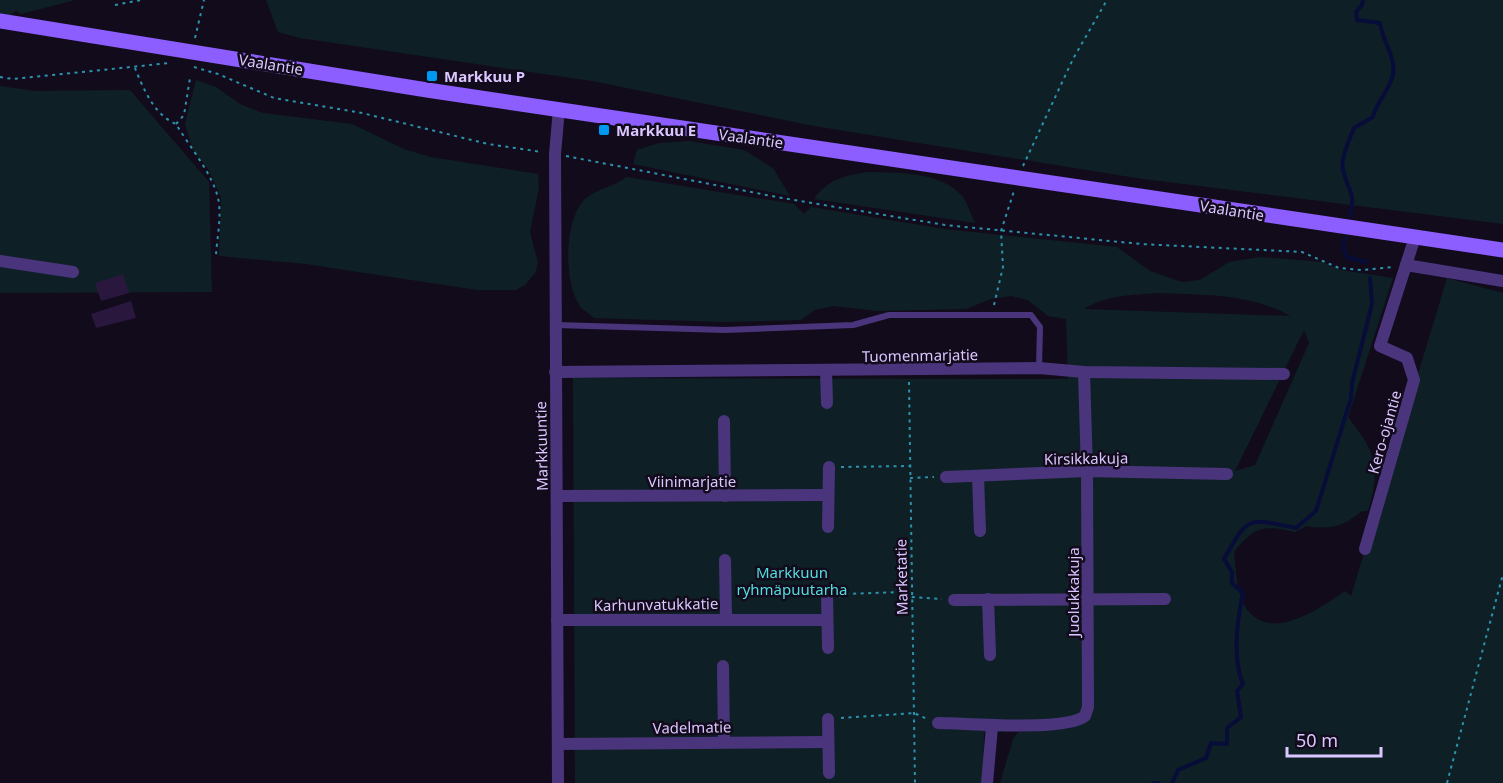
<svg xmlns="http://www.w3.org/2000/svg" width="1503" height="783" viewBox="0 0 1503 783" font-family="'Noto Sans',sans-serif">
<style>
.green{fill:#0e2026;fill-rule:evenodd}
.lines{fill:none;stroke-linecap:round;stroke-linejoin:round}
.stream{stroke:#080c38;stroke-width:4}
.building{fill:#29173d}
.path{stroke:#2b93ae;stroke-width:2;stroke-dasharray:3 4.5;stroke-linecap:butt}
.lane{stroke:#4a357c;stroke-width:6}
.street{stroke:#4a357c;stroke-width:12}
.secondary{stroke:#8c5dff;stroke-width:15}
.poi-dot{fill:#0099f1;stroke:#120b1c;stroke-width:2}
.labels{text-anchor:middle;dominant-baseline:central;stroke-width:5;stroke-linejoin:round;paint-order:stroke}
.street-label{font-size:15px;fill:#dbc6ff;stroke:#120b1c}
.poi-label{font-size:15px;font-weight:bold;fill:#dbc6ff;stroke:#120b1c;text-anchor:start}
.park-label{font-size:15px;fill:#52dddf;stroke:#120b1c}
</style>
<rect width="100%" height="100%" fill="#120b1c"/>
<g class="green">
<polygon points="0,0 75,0 21,14 16,11 6,18 0,17"/>
<polygon points="266,0 1503,0 1503,224 1136,178 814,126 592,81 300,38 278,32"/>
<polygon points="196,80 216,87 240,104 263,113 352,124 404,149 430,157 538,174 539,188 530,232 538,263 535,273 525,285 516,290 477,290 306,264 219,256 221,197 208,169 193,150 185,124"/>
<polygon points="0,86 35,91 130,90 209,182 212,292 0,293"/>
<polygon points="689,141 744,150 773,168 790,196 633,164 637,150 659,143"/>
<path d="M868,172C899,173 941,171 963,197C968,204 971,215 975,223L814,199C828,179 844,176 868,172Z"/>
<path d="M627,177L794,204L804,214L811,207L944,229L1117,247L1150,271L1182,282L1200,280L1229,262L1260,257L1322,262L1341,270L1393,278L1348,417C1376,453 1381,467 1368,511H1362C1343,527 1330,530 1306,526L1295,532C1263,525 1255,526 1234,552C1236,568 1236,588 1243,603C1266,647 1319,609 1345,591L1351,596L1447,278L1503,293V783H1000L1013,739L1018,732L1061,728L984,733L983,783H575L573,378L1068,379L1066,319L1048,316L1028,300L1011,296L991,299L966,309L877,311L833,306L815,310L801,320L725,322L594,318C590,314 583,310 580,306C563,282 564,218 586,198C597,189 615,186 627,177ZM1158,293C1202,295 1251,293 1290,316L1084,309C1106,295 1132,295 1158,293ZM1304,330L1309,343L1255,465L1235,471Z"/>
</g>
<g class="lines">
<g class="stream">
<path d="M1350,216C1356,191 1348,192 1343,170C1340,158 1350,139 1354,128L1373,117C1376,102 1391,89 1393,74C1396,57 1382,40 1380,23L1357,20L1356,12L1362,5L1363,0"/>
<polyline points="1345,238 1343,247 1347,257 1366,262"/>
<polyline points="1153,783 1158,783"/>
<path d="M1172,783L1178,770L1206,758L1211,743L1227,744V728L1241,717L1237,691L1243,684C1232,658 1237,621 1243,593L1232,583V572L1224,559C1249,515 1247,518 1296,528L1316,511L1351,398L1352,383L1372,304L1370,278"/>
</g>
</g>
<g class="building">
<polygon points="123,274 129,293 101,301 95,283"/>
<polygon points="131,301 136,318 96,328 91,314"/>
</g>
<g class="lines">
<g class="path">
<polyline points="115,5 141,0"/>
<polyline points="195,38 204,0"/>
<polyline points="194,67 218,74 274,98 362,113 488,144 542,152"/>
<path d="M135,68C143,88 154,115 176,124C189,146 212,173 218,198C222,215 217,238 216,255"/>
<polyline points="0,77 13,79 170,63"/>
<polyline points="176,124 184,115 190,78"/>
<polyline points="566,156 782,198 945,225 1141,244 1302,252 1339,268 1362,270 1392,267"/>
<polyline points="1023,166 1073,59 1107,0"/>
<polyline points="994,305 1003,267 1001,231 1014,191"/>
<polyline points="909,382 915,783"/>
<polyline points="841,467 910,466"/>
<polyline points="910,478 934,477"/>
<polyline points="839,597 844,594 903,592 912,597 942,599"/>
<polyline points="841,718 914,713 927,719"/>
<polyline points="1447,783 1503,574"/>
</g>
<polyline class="lane" points="556,325 725,330 853,325 889,315 1031,315 1040,327 1039,368"/>
<g class="street">
<polyline points="0,261 73,272"/>
<polyline points="1406,265 1503,281"/>
<polyline points="826,371 827,403"/>
<polyline points="555,372 1039,368 1084,372 1284,374"/>
<polyline points="724,421 725,496"/>
<polyline points="978,476 980,531"/>
<polyline points="946,477 1087,471 1227,474"/>
<polyline points="557,496 827,495"/>
<polyline points="828,527 829,467"/>
<polyline points="1365,549 1414,380 1407,358 1380,346 1415,237"/>
<polyline points="725,560 726,618"/>
<polyline points="827,594 828,648"/>
<polyline points="988,599 990,655"/>
<polyline points="954,600 1165,599"/>
<polyline points="557,620 827,620"/>
<polyline points="723,666 724,741"/>
<polyline points="828,719 829,773"/>
<path d="M938,723C968,723 1064,732 1085,716L1088,707L1087,471L1084,372"/>
<polyline points="559,744 827,742"/>
<polyline points="558,783 555,154 559,109"/>
<polyline points="987,783 992,727"/>
</g>
<polyline class="secondary" points="0,21 427,90 1503,250"/>
</g>
<g class="poi-dot">
<rect x="426" y="70" width="12" height="12" rx="3"/>
<rect x="598" y="124" width="12" height="12" rx="3"/>
</g>
<g class="labels">
<g class="street-label">
<text transform="translate(271 64) rotate(9)">Vaalantie</text>
<text transform="translate(751 138) rotate(8)">Vaalantie</text>
<text transform="translate(1232 210) rotate(9)">Vaalantie</text>
<text transform="translate(920 355) rotate(-1)">Tuomenmarjatie</text>
<text transform="translate(1384 432) rotate(-74)">Kero-ojantie</text>
<text transform="translate(541 446) rotate(-91)">Markkuuntie</text>
<text transform="translate(1086 458) rotate(-1)">Kirsikkakuja</text>
<text x="692" y="481">Viinimarjatie</text>
<text transform="translate(901 577) rotate(-91)">Marketatie</text>
<text transform="translate(1073 592) rotate(-90)">Juolukkakuja</text>
<text transform="translate(656 604) rotate(-1)">Karhunvatukkatie</text>
<text transform="translate(692 727) rotate(-1)">Vadelmatie</text>
</g>
<g class="poi-label">
<text x="444" y="76">Markkuu P</text>
<text x="616" y="130">Markkuu E</text>
</g>
<g class="park-label">
<text x="792" y="572">Markkuun<tspan x="792" dy="17">ryhmäpuutarha</tspan></text>
</g>
</g>
<path d="M1287 747v9h94v-9" fill="none" stroke="#dbc6ff" stroke-width="3"/>
<text x="1296" y="747" font-size="18" fill="#dbc6ff" stroke="#120b1c" stroke-width="4.5" paint-order="stroke">50 m</text>
</svg>
